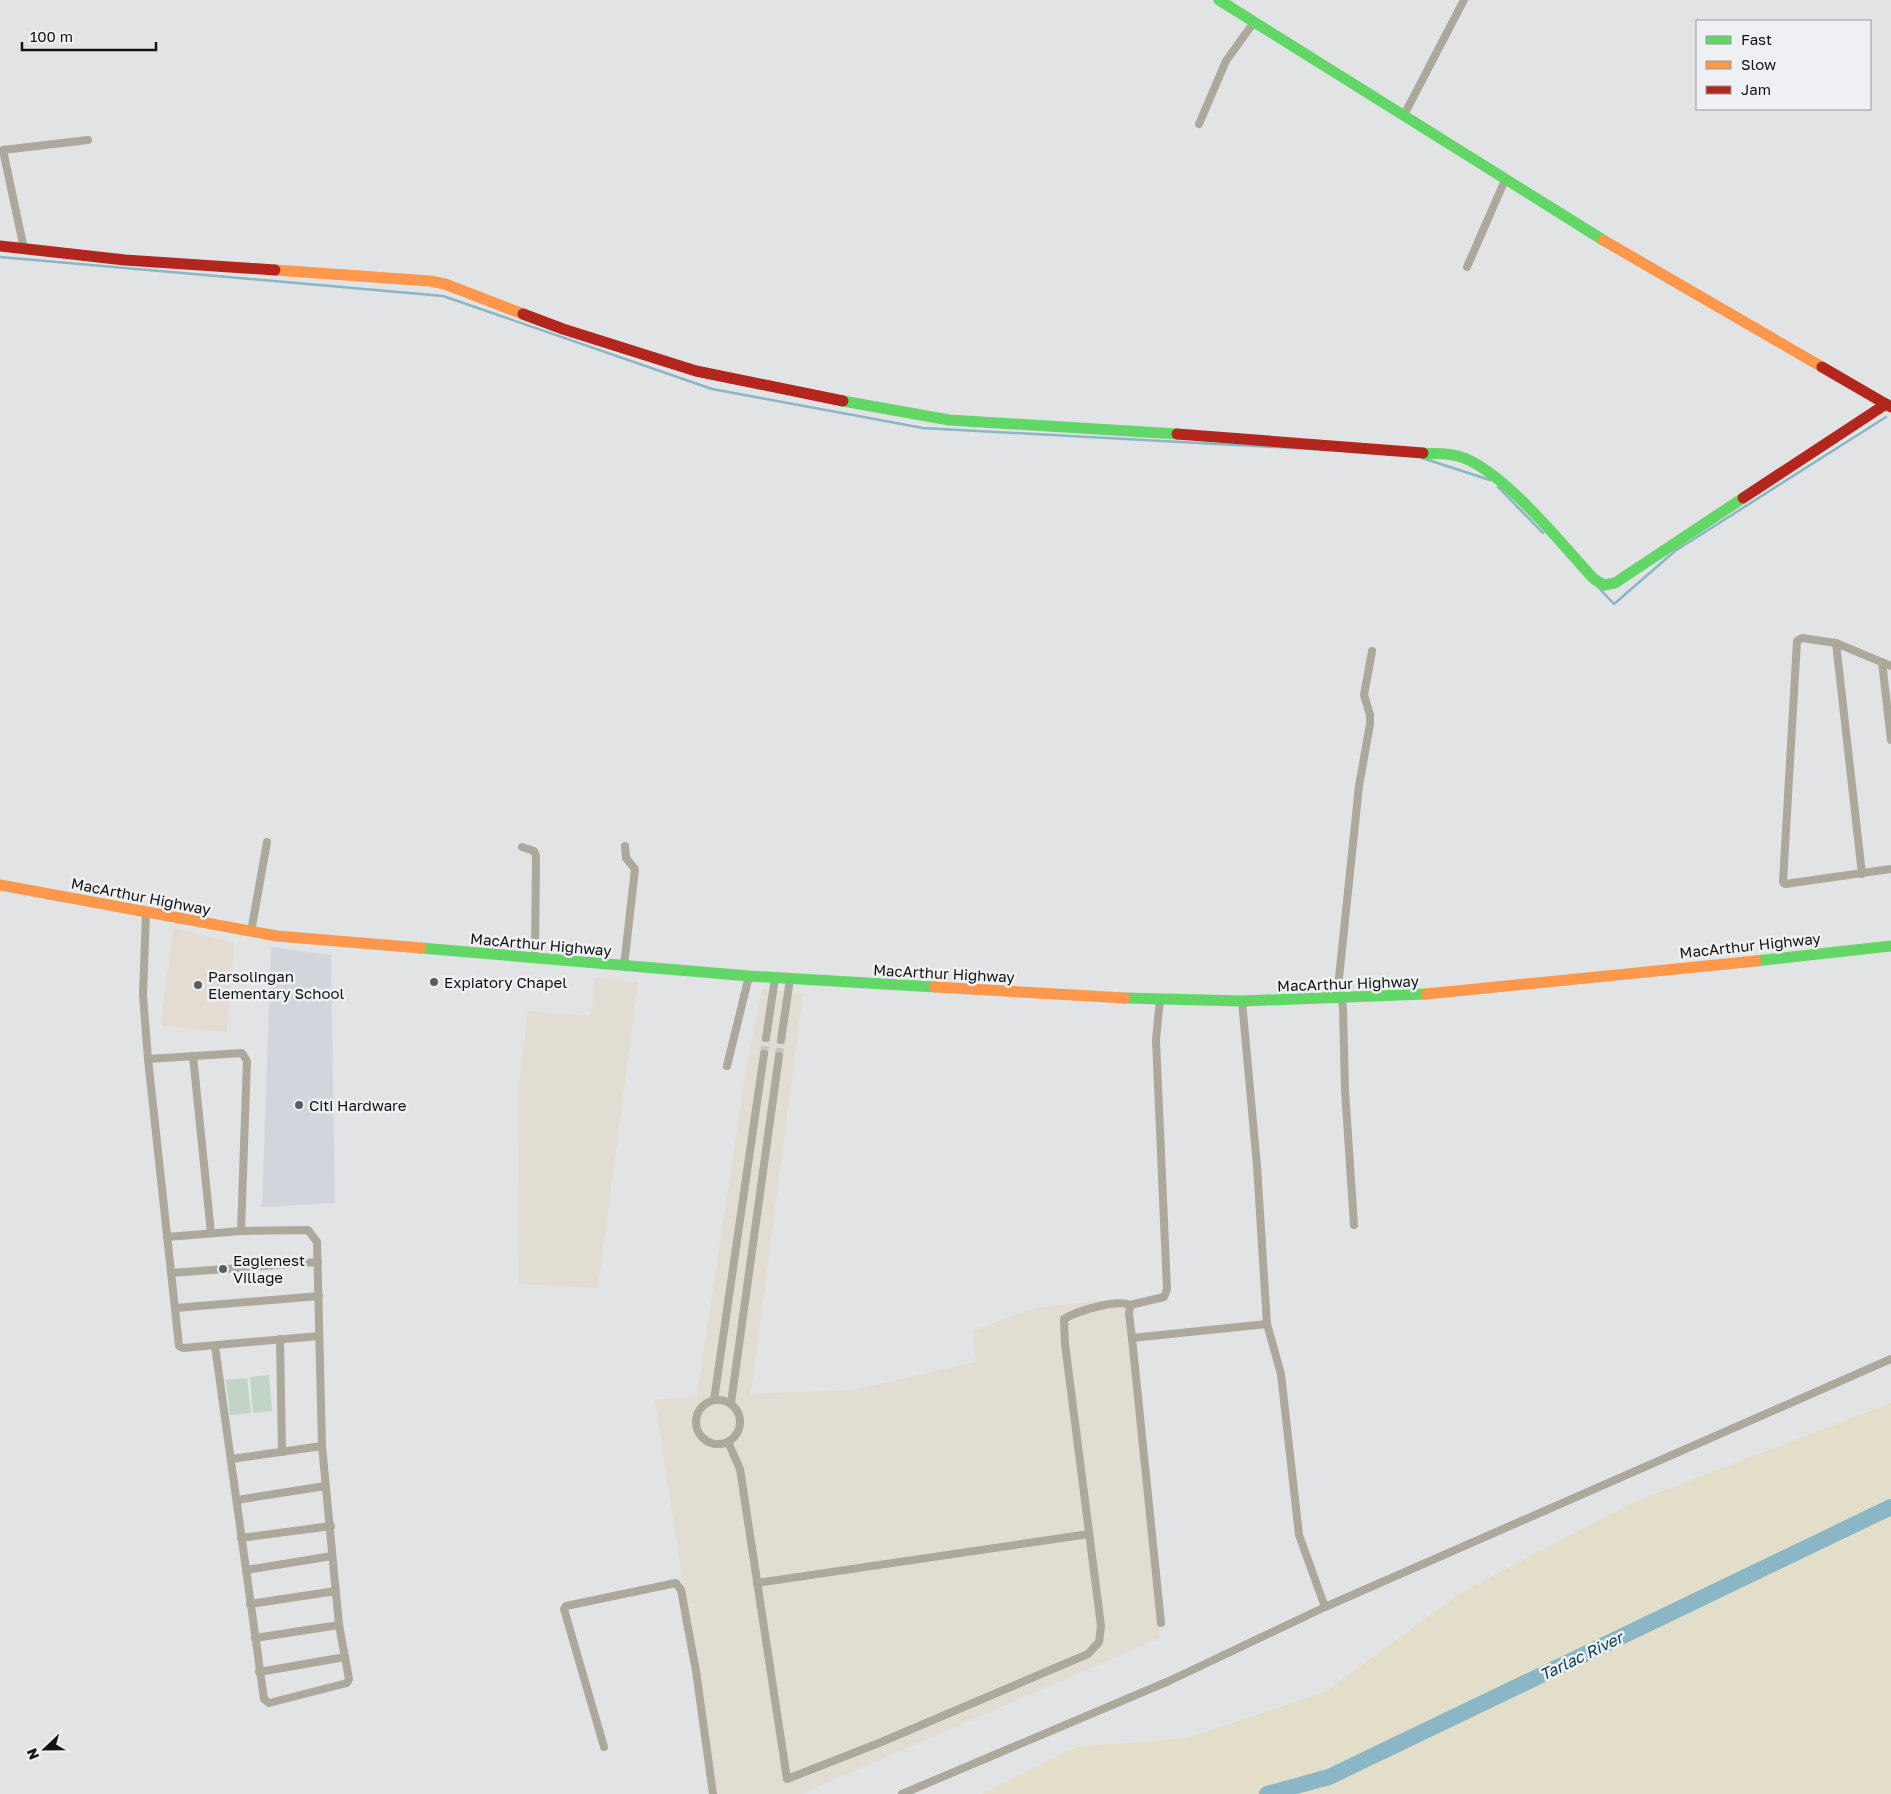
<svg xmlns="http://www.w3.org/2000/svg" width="1891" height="1794" viewBox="0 0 1891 1794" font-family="'Golos Text',sans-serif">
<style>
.built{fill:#d2d5db}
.industrial{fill:#e2ddd2}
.education{fill:#e4dcd3}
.green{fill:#c1d4c5}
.sand{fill:#e3deca}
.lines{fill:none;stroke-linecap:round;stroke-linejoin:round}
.stream{stroke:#8ab6c6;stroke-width:2.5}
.river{stroke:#8ab6c6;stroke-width:16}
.street-tunnel{stroke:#c3c4c6;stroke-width:8;stroke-dasharray:8 4;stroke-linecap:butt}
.street{stroke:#aca89c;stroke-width:8}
.fast{stroke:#63d668;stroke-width:11}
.slow{stroke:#ff974d;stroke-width:11}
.jam{stroke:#b3261e;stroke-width:11}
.poi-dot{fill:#5b5c5d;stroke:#eef0f3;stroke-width:2}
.labels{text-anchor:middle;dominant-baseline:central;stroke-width:5;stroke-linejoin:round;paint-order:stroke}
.street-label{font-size:15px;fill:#131314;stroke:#eef0f3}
.poi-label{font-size:15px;fill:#131314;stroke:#eef0f3;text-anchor:start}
.water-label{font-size:16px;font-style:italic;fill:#073f50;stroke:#eef0f3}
</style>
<rect width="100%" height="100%" fill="#e2e3e5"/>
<polygon class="built" points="271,947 331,955 335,1203 262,1207"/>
<g class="industrial">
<polygon points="595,978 638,982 598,1288 519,1284 518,1093 528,1011 591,1016"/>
<polygon points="762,989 803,993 751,1394 853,1390 976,1362 972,1331 1035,1308 1124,1298 1160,1638 801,1794 715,1794 655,1400 697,1396 746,1070"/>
</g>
<polygon class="education" points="173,928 234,943 227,1032 161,1026"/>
<g class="green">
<polygon points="269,1375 272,1411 253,1413 250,1377"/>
<polygon points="247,1378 251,1413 230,1415 226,1380"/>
</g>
<polygon class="sand" points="1891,1403 1891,1794 982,1794 1077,1747 1188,1738 1325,1692 1462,1592 1632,1503"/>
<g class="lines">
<g class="stream">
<polyline points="0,257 443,296 712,389 923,428 1329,450"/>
<polyline points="1422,458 1490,480"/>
<polyline points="1498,487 1543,533"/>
<polyline points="1597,586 1614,604 1675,551 1886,417"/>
</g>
<polyline class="river" points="1267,1794 1329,1777 1891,1507"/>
<g class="street-tunnel">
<polyline points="764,1054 766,1038"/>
<polyline points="779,1056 781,1040"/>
</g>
<g class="street">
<polyline points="1404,115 1464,0"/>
<polyline points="1199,124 1226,61 1254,22"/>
<polyline points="24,249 3,150 88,140"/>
<polyline points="1467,267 1505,180"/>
<polyline points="1836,643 1862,874"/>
<polyline points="1882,662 1891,740"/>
<polyline points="1891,666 1836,643 1802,638 1797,641 1783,882 1785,884 1891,869"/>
<polyline points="522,847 534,851 536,856 535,958"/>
<polyline points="146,912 143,995 148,1059 179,1346 183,1348 319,1336"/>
<polyline points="251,932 267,842"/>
<polyline points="624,966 635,869 626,858 625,846"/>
<polyline points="1242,1001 1257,1166 1267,1324 1281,1374 1299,1535 1325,1607"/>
<polyline points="766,1038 775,978"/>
<polyline points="781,1040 790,979"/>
<polyline points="193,1056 211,1233"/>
<polyline points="148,1059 242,1053 247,1061 241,1231"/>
<polyline points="727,1066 749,976"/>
<polyline points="1354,1225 1345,1090 1343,1008 1339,978 1359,786 1370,724 1370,715 1364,695 1372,651"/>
<polyline points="167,1237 241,1231 308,1230 317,1242 322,1446 339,1625 349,1679 347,1683 269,1703 264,1699 215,1346"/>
<polyline points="171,1273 318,1262"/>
<polyline points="175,1308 319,1296"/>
<polyline points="1132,1338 1129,1314 1130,1305 1164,1297 1167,1289 1156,1040 1160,999"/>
<polyline points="280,1339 282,1452"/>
<circle cx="718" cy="1422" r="22"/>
<polyline points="714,1400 764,1054"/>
<polyline points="731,1403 779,1056"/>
<path d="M728,1442L740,1469L787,1779L879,1743L1088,1654L1099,1642L1101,1626L1065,1344L1064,1319C1077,1311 1116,1299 1130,1305"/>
<polyline points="231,1459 322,1446"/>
<polyline points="237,1500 325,1486"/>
<polyline points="241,1538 331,1526"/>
<polyline points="246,1570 332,1556"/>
<polyline points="757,1583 1089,1534"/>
<polyline points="250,1604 336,1591"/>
<polyline points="1161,1623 1132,1338 1267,1324"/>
<polyline points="255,1638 339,1625"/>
<polyline points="259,1672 345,1657"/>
<polyline points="604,1747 564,1609 566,1606 676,1583 681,1590 696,1671 713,1794"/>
<polyline points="902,1794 1169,1681 1325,1607 1891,1359"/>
</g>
<g class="fast">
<polyline points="1219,0 1603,240"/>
<polyline points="843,401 949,420 1177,434"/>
<path d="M1423,453C1434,454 1447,453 1458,456C1502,468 1562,545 1594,579L1604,585L1615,583L1743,498"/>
<polyline points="421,948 749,976 935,987"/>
<polyline points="1756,961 1891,946"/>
<polyline points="1125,998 1242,1001 1426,994"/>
</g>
<g class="slow">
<polyline points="1603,240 1822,367"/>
<polyline points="275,270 430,281 445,284 523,314"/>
<polyline points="0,885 277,936 421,948"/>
<polyline points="935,987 1125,998"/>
<polyline points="1426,994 1756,961"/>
</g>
<g class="jam">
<polyline points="0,246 125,260 275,270"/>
<polyline points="523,314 563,329 696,371 843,401"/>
<polyline points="1822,367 1891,407"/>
<polyline points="1177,434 1423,453"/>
<polyline points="1743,498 1886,404"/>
</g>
</g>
<g class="poi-dot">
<circle cx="434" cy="982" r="5"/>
<circle cx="198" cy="985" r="5"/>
<circle cx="299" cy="1105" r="5"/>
<circle cx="223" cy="1269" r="5"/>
</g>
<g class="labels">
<g class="street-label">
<text transform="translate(141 896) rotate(11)">MacArthur Highway</text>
<text transform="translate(541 944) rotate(5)">MacArthur Highway</text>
<text transform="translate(1750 945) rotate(-6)">MacArthur Highway</text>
<text transform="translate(944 973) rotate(3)">MacArthur Highway</text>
<text transform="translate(1348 983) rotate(-2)">MacArthur Highway</text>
</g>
<g class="poi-label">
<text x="208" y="976">Parsolingan<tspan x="208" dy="17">Elementary School</tspan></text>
<text x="444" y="982">Expiatory Chapel</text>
<text x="309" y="1105">Citi Hardware</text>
<text x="233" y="1260">Eaglenest<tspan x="233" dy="17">Village</tspan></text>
</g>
<g class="water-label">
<text transform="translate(1581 1656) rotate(-26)">Tarlac River</text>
</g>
</g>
<rect x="1696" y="20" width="175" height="90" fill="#eef0f3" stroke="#96989a"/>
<rect x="1706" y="36" width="25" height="8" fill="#63d668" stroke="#96989a"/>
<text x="1741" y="45" font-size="15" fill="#131314">Fast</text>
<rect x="1706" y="61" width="25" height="8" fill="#ff974d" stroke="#96989a"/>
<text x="1741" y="70" font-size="15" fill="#131314">Slow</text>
<rect x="1706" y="86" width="25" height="8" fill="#b3261e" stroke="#96989a"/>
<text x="1741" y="95" font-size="15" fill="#131314">Jam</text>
<g transform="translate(45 1749) rotate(248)" stroke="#eef0f3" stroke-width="4" paint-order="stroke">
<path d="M0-4L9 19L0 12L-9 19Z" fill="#131314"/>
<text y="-8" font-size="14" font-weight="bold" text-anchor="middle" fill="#131314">N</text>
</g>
<path d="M22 42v8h134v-8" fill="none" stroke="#131314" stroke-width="2.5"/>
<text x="30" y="42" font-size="15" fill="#131314" stroke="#eef0f3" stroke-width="4" paint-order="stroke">100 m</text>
</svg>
